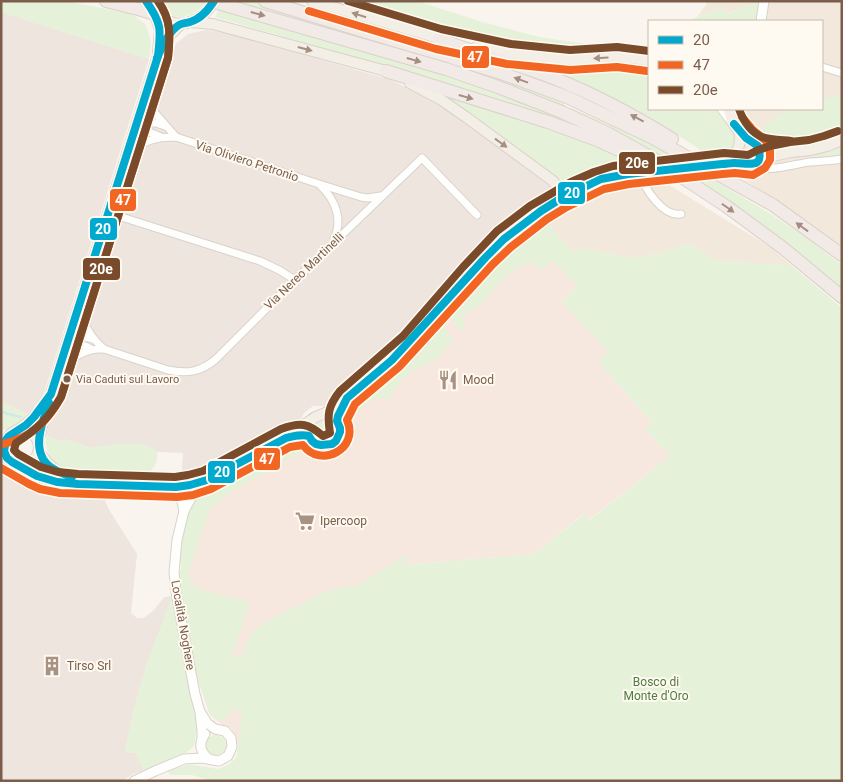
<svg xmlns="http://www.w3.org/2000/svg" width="843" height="782" viewBox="0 0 843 782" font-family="Roboto,sans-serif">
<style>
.residential{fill:#f2e8db}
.commercial{fill:#f7e8df}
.industrial{fill:#ede5de}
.green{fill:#e5f1d8}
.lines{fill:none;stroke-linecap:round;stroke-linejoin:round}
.stream{stroke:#cee7eb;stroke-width:2}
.primary-tunnel{stroke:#dacfc5;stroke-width:10;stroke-dasharray:10 5;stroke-linecap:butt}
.street-casing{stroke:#d9d2cc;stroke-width:9}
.secondary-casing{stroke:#d9d2ca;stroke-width:11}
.primary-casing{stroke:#dad1ca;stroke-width:12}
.highway-casing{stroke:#dad1ca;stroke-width:14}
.street{stroke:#fefefc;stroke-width:7}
.secondary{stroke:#fefefc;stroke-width:9}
.primary{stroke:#f4efe6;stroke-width:10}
.highway{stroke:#f2eae6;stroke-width:12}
.highway-bridge-casing{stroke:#dad1ca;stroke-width:14;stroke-linecap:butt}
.highway-bridge{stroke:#f2eae6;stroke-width:12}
.bus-1-casing{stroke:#fffaf1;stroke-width:11}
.bus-2-casing{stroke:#fffaf1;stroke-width:11}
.bus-3-casing{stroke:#fffaf1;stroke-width:11}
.bus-1{stroke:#00a9ce;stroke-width:8}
.bus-2{stroke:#f26522;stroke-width:8}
.bus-3{stroke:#7a4b2a;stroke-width:8}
.oneway{fill:#a58e81}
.oneway2{fill:#a59081}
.bus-dot{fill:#7b5d4a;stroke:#fffaf1;stroke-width:2}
.labels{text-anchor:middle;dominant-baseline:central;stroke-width:4;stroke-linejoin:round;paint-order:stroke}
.bus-label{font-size:11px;fill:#7b5d4a;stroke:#fffaf1;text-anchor:start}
.street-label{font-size:12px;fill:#7b5d4a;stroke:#fffaf1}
.poi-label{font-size:12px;fill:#7b5d4a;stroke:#fffaf1;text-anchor:start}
.park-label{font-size:12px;fill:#4e7b3e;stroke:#fffaf1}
.line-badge{stroke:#fffaf1;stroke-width:2}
.badge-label{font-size:14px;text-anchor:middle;font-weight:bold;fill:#fff}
</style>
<rect width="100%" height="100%" fill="#f9f5ee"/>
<g class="residential">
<polygon points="706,1 757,1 727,14 722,8 697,17 706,5"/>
<polygon points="760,1 842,1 842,247 715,159 729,154 736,142 733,132 742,124 737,112 739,109 822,109 822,21 757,21"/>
<polygon points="656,177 770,247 791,265 759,264 717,261 690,244 661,253 634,258 585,249 573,252 543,218 581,195 596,187 615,182"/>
</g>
<polygon class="commercial" points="543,218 552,259 577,285 562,302 609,351 598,362 652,422 646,429 670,456 589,520 583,514 535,554 404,565 409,554 356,586 329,590 243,658 242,717 238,747 236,737 231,728 221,724 210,715 197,677 178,574 181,570 182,564 178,564 209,486 220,480 247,468 298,440 302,440 310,448 322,451 330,449 338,444 343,439 348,431 348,422 344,411 346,406 385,372 404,358 505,249 520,235"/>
<g class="industrial">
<polygon points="1,12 149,59 43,396 38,406 31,415 1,402"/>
<polygon points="206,30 225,32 388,79 422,94 455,114 554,189 556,194 543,201 524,214 506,230 411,335 389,356 335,400 326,406 313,406 304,413 300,421 271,439 196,477 181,481 183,453 157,452 150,447 139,444 117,444 92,448 64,439 62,442 46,435 165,64 173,46 188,34"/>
<polygon points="1,464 32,485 102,493 108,508 137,554 131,613 137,618 144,618 154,610 164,597 173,596 148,660 134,708 125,752 136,753 144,770 133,774 122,781 1,781"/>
</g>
<g class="green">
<polygon points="1,1 66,1 132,14 146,25 151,42 149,59 1,12"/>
<path d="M153,1H206C192,22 168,22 153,1Z"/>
<polygon points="222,1 292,1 511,68 569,91 564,105 616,127 655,146 707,176 769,213 804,236 842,265 842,290 648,152 565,105 560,121 392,68 215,17 220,7"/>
<polygon points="349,1 417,1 482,22 539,37 580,43 626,45 649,45 649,52 617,48 515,46 473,38"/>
<polygon points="757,1 760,1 757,21 689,21 697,17 722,8 728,14"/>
<path d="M523,60L563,66H597L623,63L649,70V109H715C723,119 747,141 730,153C726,156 720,157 715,159L668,129L604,95Z"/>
<polygon points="822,89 826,99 841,94 842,91 842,134 817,143 783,144 752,136 786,109 822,109"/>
<polygon points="442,95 591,143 641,168 608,171 591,176 573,184 567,185 557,180"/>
<polygon points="842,148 842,155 805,159 839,149"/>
<path d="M543,218L573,252L585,249L634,258L661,253L690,244L717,261L759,264L791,265L842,308V781H212L192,775H170L168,771L186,765H194L218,769L228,765L236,758L238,747L242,712L233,709C227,720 220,724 210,715L197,677L178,574L181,570L182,564H178C180,548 181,524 188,510C200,486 224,479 246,468C264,459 281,449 298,440H302L305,445L303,451L226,495L210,510L191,564L188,577L198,589L250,602L232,656L242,658L247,642L253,632L267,621L329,590L356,586L410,553L405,565L535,554L584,514L590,520L670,456L646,429L652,422L598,362L608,351L562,302L577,285L552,260L541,270L534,263C509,263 493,295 475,309C470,312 465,312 461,316L466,326L460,331L455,325L453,313L484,279L489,267L505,249L520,235Z"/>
<path d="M443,317C444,327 446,333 454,339C448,345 439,358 432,362C428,364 424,364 421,366C407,373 395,386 389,400C373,394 365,406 354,415L351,416L345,414L344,411L346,406L385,372L404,358Z"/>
<polygon points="1,402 31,415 12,429 1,430"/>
<circle cx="324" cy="430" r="10"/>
<path d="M46,435L62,442L64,439L92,448L117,444H139L150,447L157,452C157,455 157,460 156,463C153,470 145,476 139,479C132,482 119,479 111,478C82,476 43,474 46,435Z"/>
<polygon points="173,596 197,726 194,746 185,753 144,770 136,753 125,752 134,708 148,660"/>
<circle cx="216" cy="745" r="10"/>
</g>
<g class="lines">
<polyline class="stream" points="1,411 8,414 21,417"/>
<polyline class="primary-tunnel" points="648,172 722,164"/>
<defs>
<g id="street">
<polyline points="822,67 842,73"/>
<polyline points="146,95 155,113 176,137"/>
<polyline points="161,137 149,132 137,123 156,123 165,126"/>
<path d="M127,154C144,141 154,137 176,137L319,184L361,197L368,198L380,196"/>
<path d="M750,165C764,174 794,164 810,162C820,161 831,161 842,159"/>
<path d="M639,173C645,188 662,217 681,214"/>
<path d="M321,186C336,201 343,220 334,239"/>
<polyline points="109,213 260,261 279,270 295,280"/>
<path d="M79,307C83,324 91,338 104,349"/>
<polyline points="70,334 79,343 91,349"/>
<polyline points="70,334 81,336 93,339"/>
<path d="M59,371C72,358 85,348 104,349L168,370C187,374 201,372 216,359L295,280L422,158L477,215"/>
</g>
<g id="secondary">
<polyline points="761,21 764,1"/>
<polyline points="722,109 732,122"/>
<polyline points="176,487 180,492 184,511"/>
<path d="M205,734C198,743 200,752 209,759"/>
<polyline points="202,739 202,731 200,712 195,694 176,592 174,572 177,540 184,511 191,498 207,480"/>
<polyline points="134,781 155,771 184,759 202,758 219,761 228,756 232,747 231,738 225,731 215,729 207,723 201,713"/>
</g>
<g id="primary">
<path d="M146,1C148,5 150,9 152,12C155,15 159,16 163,18C183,31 203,20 214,1"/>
<polyline points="312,1 445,40"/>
<polyline points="155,14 160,30 158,52"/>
<polyline points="190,22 213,24 386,71 392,74"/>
<path d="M476,47C507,54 537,59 568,59C597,60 620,54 649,61"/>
<path d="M410,83L440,99L466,117L553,181C558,187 560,191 560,199"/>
<path d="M729,109C730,117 733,125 739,131C748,141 766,144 758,161"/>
<path d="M725,163C737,158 742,143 739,131"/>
<polyline points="722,164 735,163 750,165 762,159 773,156 791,152 811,150 827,146 842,140"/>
<path d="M310,421C297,452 348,452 339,425C337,418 331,415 324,414"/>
<path d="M18,430C30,422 39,413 47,402"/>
<polyline points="38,441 51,394 158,56 170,35 181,24"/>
<path d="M39,451C50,471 63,475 84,480"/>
<path d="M17,465C44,467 46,433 23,430C8,428 0,448 8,459C12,464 35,476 42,478C60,484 80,484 99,484C124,485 150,486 176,487L190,485L207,480L279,442L310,421C315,416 318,416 323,414C331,411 339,404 345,399C361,387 377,373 392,360C432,322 463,277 503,240C522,222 546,206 569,194C580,188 591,182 603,178C618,175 633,173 648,172"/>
</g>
<g id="highway">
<polyline points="106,1 138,9 155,14"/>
<polyline points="265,1 504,74 567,97 651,137 773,205 842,255"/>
<path d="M439,39C477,54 517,63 556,79C596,95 635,116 672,139"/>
<polyline points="386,71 548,122 597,140 643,161"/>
<polyline points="562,112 609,134 654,159 726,206 783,248 842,297"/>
</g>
</defs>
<use href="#street" class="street-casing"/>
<use href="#secondary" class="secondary-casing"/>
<use href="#primary" class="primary-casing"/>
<use href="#highway" class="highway-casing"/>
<use href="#street" class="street"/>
<use href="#secondary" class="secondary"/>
<use href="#primary" class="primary"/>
<use href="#highway" class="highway"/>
<defs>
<polyline id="highway-bridge" points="211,1 446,69 498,87 562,112"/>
</defs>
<use href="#highway-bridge" class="highway-bridge-casing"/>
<use href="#highway-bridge" class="highway-bridge"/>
<defs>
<g id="bus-1">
<path d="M146,1C162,24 161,29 158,56L51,394L34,417L26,425L9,436L6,440L4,451L7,458L12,462L37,476L57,482L78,484L176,487L190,485L207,480L286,438C294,436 301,434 309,436L312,441L316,444L321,445L332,444L336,441L340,432V428L337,421L338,416L347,398L392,360L486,257L504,239L541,211L560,199L601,179L628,174L722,164C726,164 730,163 734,163C749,163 765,170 758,146L746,138L734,124"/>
<path d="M157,58C162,47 168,32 179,25C182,23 187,23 190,22C201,19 208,10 214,1"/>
<path d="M49,403C43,421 31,448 47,464C54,471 64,474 72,477"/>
</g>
<g id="bus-2">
<polyline points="309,11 436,49 507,64 570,70 617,67 647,71"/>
<path d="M3,444C31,438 47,422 61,397L168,58C170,36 172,21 158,1"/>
<path d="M1,468L29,484L40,489L60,493L177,497L193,495L211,489L290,447L303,445C320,469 360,449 347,420L355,404L399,367L493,264L511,247L547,219L565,208L604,189L629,184L723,174L735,173L753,175L765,168L770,160V151L766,141L753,130L742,117"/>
</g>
<g id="bus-3">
<path d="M158,1C172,21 170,36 168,58L61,397C49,418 36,430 16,443L14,450L18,454L41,467L58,472L78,474L175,477L188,475L203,471L281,429C300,422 308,423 323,436L330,433C327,415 328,406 340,391L403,336L463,267L497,231L530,206L571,182L594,172L613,166L724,153L748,155L758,150L770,146L790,142L809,140L824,136L838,131"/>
<polyline points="348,1 441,29 511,44 570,50 617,47 649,51"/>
<path d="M739,109C743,120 750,132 762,137C771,140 782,140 791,141"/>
</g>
</defs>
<use href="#bus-1" class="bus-1-casing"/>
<use href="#bus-2" class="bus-2-casing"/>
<use href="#bus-3" class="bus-3-casing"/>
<use href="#bus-1" class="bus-1"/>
<use href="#bus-2" class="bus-2"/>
<use href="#bus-3" class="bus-3"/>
</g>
<defs><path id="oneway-solid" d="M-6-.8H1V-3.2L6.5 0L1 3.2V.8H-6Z" transform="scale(1.25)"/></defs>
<g class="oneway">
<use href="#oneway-solid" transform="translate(258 14) rotate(15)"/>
<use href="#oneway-solid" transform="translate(414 60) rotate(16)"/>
<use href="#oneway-solid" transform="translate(521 80) rotate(-160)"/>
<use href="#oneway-solid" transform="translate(466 97) rotate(16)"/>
<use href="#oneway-solid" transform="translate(637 118) rotate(-152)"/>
<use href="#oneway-solid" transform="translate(728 208) rotate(35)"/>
<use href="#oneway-solid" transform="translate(802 227) rotate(-144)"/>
</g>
<g class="oneway2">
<use href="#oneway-solid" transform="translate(359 15) rotate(-163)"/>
<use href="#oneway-solid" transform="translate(305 49) rotate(15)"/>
<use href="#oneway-solid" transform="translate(601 58) rotate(177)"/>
<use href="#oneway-solid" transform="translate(501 143) rotate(36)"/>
</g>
<defs>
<symbol id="restaurant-bare" viewBox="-9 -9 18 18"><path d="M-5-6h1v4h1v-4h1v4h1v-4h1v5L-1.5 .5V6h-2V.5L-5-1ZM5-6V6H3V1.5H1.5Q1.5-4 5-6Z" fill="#a79283" stroke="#fffaf1" stroke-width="2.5" paint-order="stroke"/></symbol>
<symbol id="supermarket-bare" viewBox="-9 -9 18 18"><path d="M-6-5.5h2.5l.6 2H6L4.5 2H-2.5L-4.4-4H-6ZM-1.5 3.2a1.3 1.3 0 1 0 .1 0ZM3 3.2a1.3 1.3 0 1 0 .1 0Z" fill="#a79283" stroke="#fffaf1" stroke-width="2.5" paint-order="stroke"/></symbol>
<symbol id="building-bare" viewBox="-9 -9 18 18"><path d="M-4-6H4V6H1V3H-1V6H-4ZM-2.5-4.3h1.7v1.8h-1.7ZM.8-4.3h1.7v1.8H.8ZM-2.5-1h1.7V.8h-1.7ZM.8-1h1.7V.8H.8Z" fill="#a79283" stroke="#fffaf1" stroke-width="2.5" paint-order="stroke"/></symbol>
</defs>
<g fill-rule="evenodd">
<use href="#restaurant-bare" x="434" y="366" width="28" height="28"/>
<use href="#supermarket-bare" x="291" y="507" width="28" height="28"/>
<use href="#building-bare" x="38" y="652" width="28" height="28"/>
</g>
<circle class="bus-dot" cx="67" cy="379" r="4.5"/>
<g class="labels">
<g class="bus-label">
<text x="76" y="379">Via Caduti sul Lavoro</text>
</g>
<g class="street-label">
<text transform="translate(247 161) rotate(18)">Via Oliviero Petronio</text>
<text transform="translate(304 271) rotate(-44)">Via Nereo Martinelli</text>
<text transform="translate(183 625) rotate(80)">Località Noghere</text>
</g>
<g class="poi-label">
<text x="463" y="380">Mood</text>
<text x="320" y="521">Ipercoop</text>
<text x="67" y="666">Tirso Srl</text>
</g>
<g class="park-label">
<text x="656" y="682">Bosco di<tspan x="656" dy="14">Monte d'Oro</tspan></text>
</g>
</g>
<g class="line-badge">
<rect x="461" y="45" width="29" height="24" rx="5" fill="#f26522"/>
<rect x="618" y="151" width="38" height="24" rx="5" fill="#7a4b2a"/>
<rect x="557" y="181" width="29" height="24" rx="5" fill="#00a9ce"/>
<rect x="109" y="188" width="28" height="24" rx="5" fill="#f26522"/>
<rect x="89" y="217" width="29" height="24" rx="5" fill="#00a9ce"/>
<rect x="82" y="257" width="39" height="24" rx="5" fill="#7a4b2a"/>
<rect x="253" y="447" width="28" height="24" rx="5" fill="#f26522"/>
<rect x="207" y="460" width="29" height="24" rx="5" fill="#00a9ce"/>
</g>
<g class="badge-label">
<text x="475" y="62">47</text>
<text x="637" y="168">20e</text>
<text x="572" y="198">20</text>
<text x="123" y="205">47</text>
<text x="103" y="234">20</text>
<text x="101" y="274">20e</text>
<text x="267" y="464">47</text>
<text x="222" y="477">20</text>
</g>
<rect width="843" height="782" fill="none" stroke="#7b5d4a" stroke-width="5"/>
<rect x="648" y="20" width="175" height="90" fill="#fffaf1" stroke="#cabbae"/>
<rect x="658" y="36" width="25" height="8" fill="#00a9ce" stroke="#cabbae"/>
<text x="693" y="45" font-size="15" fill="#7b5d4a">20</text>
<rect x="658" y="61" width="25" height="8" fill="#f26522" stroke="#cabbae"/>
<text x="693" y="70" font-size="15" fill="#7b5d4a">47</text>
<rect x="658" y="86" width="25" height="8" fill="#7a4b2a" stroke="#cabbae"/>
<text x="693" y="95" font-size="15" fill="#7b5d4a">20e</text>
</svg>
